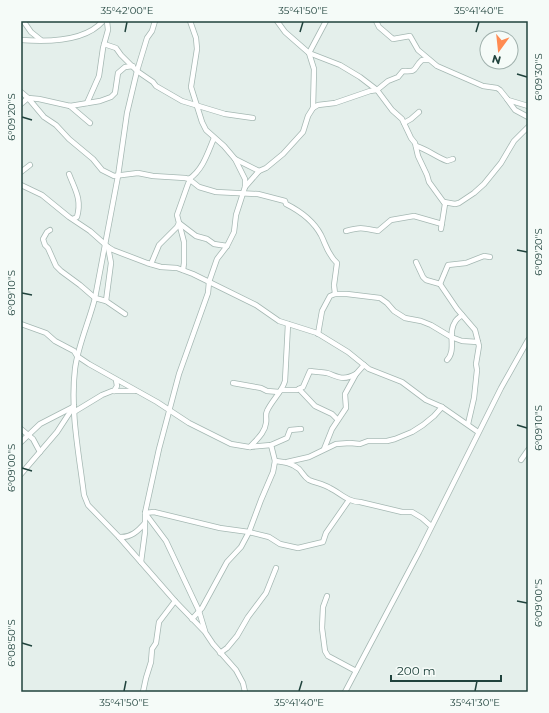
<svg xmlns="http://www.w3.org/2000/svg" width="549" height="713" viewBox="0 0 549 713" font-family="Montserrat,sans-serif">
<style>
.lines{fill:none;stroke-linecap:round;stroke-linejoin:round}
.minor-casing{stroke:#a5b8b3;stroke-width:6}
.minor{stroke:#fff;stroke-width:4.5}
.ticks{fill:none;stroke:#20433d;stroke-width:1.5}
.neatline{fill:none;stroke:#20433d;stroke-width:1.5}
.ticks-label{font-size:10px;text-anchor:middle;fill:#20433d}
</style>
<rect width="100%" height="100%" fill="#e4efeb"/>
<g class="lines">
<defs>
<g id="minor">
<path d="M155,21L152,31L147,38L137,71L127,113L118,176L95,298C89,322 78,345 75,369C70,411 79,454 84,495L88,505L119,537L175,601L205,632L213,644L236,670L243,683L245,692"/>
<polyline points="190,21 196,38 197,49 191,87 202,122 206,130 224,146 235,159 245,179 245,187"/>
<polyline points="326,21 309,53 340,65 360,77 377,90 392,110 402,119 411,138 415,143 418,156 427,175 429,182 445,204 441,229"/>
<polyline points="376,21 379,27 393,39 410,36 418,50 437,66 483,86 497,88 500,90 508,100 528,106"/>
<polyline points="24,22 31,32 41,40"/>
<path d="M21,40C47,42 85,42 103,21"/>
<polyline points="104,44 116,48 121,55 137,71 153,82 156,86 182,101 225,114 253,118"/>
<path d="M21,92L28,98L44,117L56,125L69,139L93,159L102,170L114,176L138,173L153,176L185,178L189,179L199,187L216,192L258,194L285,201L286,204C300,211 313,220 321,235C326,245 328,255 337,263L334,285L335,294"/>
<polyline points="507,99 515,110 528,117"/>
<polyline points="87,103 99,76 103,48 108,30 107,21"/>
<polyline points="21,104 28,98 39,99 70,106 100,101 111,97 115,93 118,73 125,67 133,66"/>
<polyline points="70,106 90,123"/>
<path d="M313,108L318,105L335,103L370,91L377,90L388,81L398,77L403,71C419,72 412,69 422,60H429"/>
<polyline points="404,123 411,119 419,112"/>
<path d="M416,146C427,149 436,157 447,161L453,159"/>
<polyline points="235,159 259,171"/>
<polyline points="21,172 30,165"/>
<path d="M69,174C75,190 82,199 77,217L73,219"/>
<path d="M189,179C203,170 208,152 214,138"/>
<polyline points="21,185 42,195 69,217 90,231 108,247 113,250 147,263 161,267 177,268 193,274 256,305 279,321 317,333 348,352 369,369 402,382 426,400 442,407 478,432"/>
<polyline points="444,202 455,204 459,203 474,193 484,184 501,163 514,141 528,127"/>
<polyline points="50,230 47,232 43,239 45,245 48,248 56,266 61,271 80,285 95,298 106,301 125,314"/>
<path d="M346,231C362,227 362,228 378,231L391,220L414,216L442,224"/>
<polyline points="416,262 423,277 426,280 440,284 457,309 475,330 479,346 476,364 477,370 474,398 468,424"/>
<polyline points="151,264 159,245 177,227 179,223 196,236 207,239 214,244 227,246"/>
<polyline points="183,270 184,263 184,242 177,215 188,184 190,180"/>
<polyline points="440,284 448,265 466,263 484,256 490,257"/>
<polyline points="106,301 111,263 108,247"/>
<polyline points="21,324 46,333 55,341 74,351 77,356 89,364 157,402 189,423 231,444 249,447 271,445 287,438 290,430 301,429"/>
<polyline points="318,334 322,311 330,296 335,294 347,294 380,298 387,303 394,311 405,318 421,321 431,325 451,337 462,341 478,342"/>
<path d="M447,360C457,350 447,333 455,322C456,319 460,317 462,315"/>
<polyline points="233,383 261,388 267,391 279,392"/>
<polyline points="299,389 315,406 332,414 337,419"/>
<path d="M281,390H297L303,387L310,371C316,372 322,372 327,373C339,377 343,381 356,374"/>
<polyline points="114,391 117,386 116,380"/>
<polyline points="74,412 102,395 112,391 135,391"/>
<polyline points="21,429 33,439 40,452"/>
<polyline points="21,442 40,424 73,407"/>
<path d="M250,447C256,440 265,433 266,423C267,419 265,415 267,411C272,400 282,392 285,381L288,324"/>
<polyline points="324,449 332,429 346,408 345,394 356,374 364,365"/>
<polyline points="521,460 528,450"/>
<path d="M275,461C283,462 292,463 299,469C302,472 304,477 309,480C316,483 323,484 330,488C340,493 348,502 360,502L402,512H412L422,518L431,526"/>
<polyline points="287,462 309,457 336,444 350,443 360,444 368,441 387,441 395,439 412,432 423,425 434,416 442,407"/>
<polyline points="21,474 57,432 74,406"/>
<path d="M119,537C131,538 138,531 145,523"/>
<polyline points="141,562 145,532 145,513 154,512 220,528 249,532 269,537 280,544 298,548 323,542 326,533 349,500"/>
<polyline points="327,596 323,607 322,628 325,651 328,656 356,671"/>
<polyline points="192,619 202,608 227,562 241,547 249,532 261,500 273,472 275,461 271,445"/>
<polyline points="205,631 199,611 166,541 145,513 159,449 179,374 208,293 209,282 217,259 227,246 234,232 236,215 245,187 259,171 266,168 283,154 303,132 308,116 313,108 314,69 309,53 285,32 277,21"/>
<polyline points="220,653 227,648 237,636 248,617 266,593 276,568"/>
<polyline points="143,692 146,678 151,662 152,649 156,643 159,622 175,601"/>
<polyline points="345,692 419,552 501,388 528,340"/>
</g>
</defs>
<use href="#minor" class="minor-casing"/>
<use href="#minor" class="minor"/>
</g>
<path class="ticks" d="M125,32L127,22M300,32L303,22M476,32L479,22M517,74L527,77M22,117L32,120M517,250L527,252M22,293L32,295M517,425L527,428M22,468L32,471M517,601L527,603M22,643L32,646M124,691L126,681M299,691L302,681M475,691L477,681"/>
<rect width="549" height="713" fill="none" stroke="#f5fbf8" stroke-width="44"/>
<g transform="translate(499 50) rotate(195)"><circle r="19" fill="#f5fbf8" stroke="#a0b1ad"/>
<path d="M0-3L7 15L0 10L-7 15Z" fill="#ff8b52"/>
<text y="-6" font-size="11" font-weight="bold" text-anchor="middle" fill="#20433d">N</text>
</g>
<path d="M391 675v6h110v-6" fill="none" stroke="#20433d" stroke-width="2"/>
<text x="397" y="675" font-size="12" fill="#20433d" stroke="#f5fbf8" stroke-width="3" paint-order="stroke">200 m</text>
<rect x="22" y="22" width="505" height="669" class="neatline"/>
<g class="ticks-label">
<text x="127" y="14">35°42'00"E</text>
<text x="303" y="14">35°41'50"E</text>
<text x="479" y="14">35°41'40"E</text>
<text transform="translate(538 77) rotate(-90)" y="4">6°09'30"S</text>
<text transform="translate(11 117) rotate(-90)" y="4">6°09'20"S</text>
<text transform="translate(538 252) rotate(-90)" y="4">6°09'20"S</text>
<text transform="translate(11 293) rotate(-90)" y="4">6°09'10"S</text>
<text transform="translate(538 428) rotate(-90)" y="4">6°09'10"S</text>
<text transform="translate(11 468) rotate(-90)" y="4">6°09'00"S</text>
<text transform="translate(538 603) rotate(-90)" y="4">6°09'00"S</text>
<text transform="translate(11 643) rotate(-90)" y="4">6°08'50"S</text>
<text x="124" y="706">35°41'50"E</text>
<text x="299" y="706">35°41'40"E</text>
<text x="475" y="706">35°41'30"E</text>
</g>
</svg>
